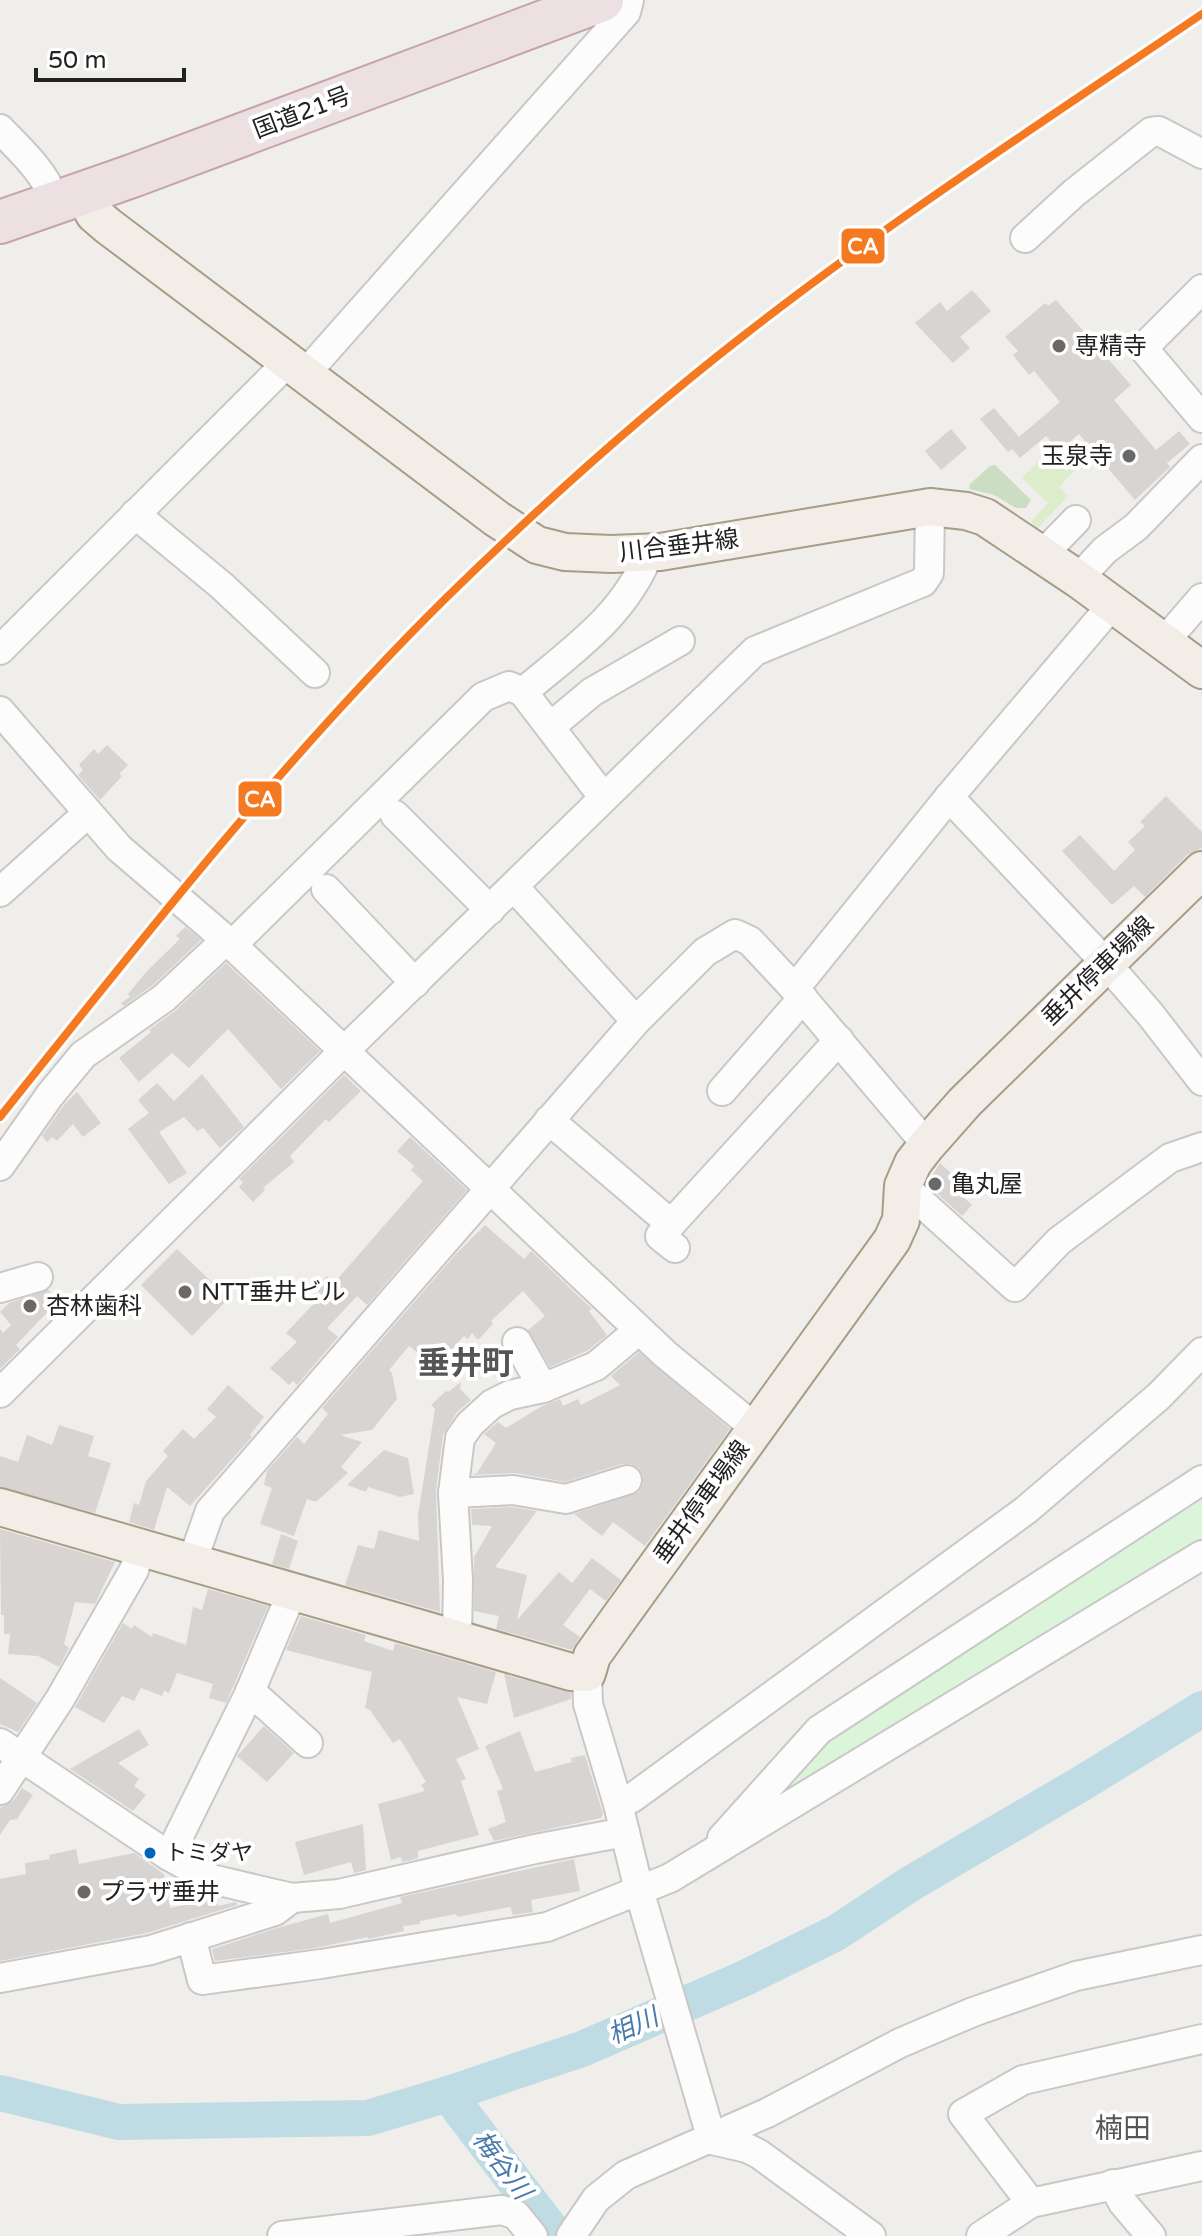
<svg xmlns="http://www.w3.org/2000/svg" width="1202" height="2236" viewBox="0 0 1202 2236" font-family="'Varela Round','Noto Sans JP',sans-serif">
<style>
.grass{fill:#ddeccb}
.forest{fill:#cbdec1}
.park{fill:#daf5da}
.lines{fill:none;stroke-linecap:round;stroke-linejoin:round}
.river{stroke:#bfdbe3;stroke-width:36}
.building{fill:#d7d4d2}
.minor-casing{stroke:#c9c8c7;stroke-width:32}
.major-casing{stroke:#a79c86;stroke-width:40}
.highway-casing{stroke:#c5a2ac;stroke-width:46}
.minor{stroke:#fdfcfc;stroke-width:28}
.major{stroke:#f3ede7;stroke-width:36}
.highway{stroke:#ece0e2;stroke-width:42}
.rail-1-casing{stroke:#fff;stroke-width:14}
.rail-1{stroke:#f47921;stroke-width:8}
.poi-dot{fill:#6a6968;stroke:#fff;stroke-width:3}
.bus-dot{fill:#0065bd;stroke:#fff;stroke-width:3}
.labels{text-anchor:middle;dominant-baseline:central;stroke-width:8;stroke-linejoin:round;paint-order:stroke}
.bus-label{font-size:22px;fill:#222;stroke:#fff;text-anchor:start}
.street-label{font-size:24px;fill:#222;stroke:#fff}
.poi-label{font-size:24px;fill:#222;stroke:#fff;text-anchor:start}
.water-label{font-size:26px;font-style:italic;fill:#4a7aab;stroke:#fff}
.quarter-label{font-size:28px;fill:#555;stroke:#fff}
.district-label{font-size:32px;font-weight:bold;fill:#555;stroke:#fff}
.line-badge{stroke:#fff;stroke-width:3}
.badge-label{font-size:22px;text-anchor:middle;font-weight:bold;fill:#fff}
</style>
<rect width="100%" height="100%" fill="#f0eeeb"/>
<polygon class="grass" points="1050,449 1074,471 1059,487 1068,496 1038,528 1031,522 1048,503 1022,478"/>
<polygon class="forest" points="995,465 1031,500 1026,508 1016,508 994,495 969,489 970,484 990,466"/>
<polygon class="park" points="1202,1487 1202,1551 734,1834 825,1729"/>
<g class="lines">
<g class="river">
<polyline points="0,2093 119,2122 368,2118 448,2094 582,2049 745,1978 836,1933 910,1884 1084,1782 1202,1709"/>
<polyline points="448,2094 556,2236"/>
</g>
</g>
<g class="building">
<polygon points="972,290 991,311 960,337 970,348 953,363 915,323 940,302 947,311"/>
<polygon points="1056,300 1131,385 1114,400 1156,450 1179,431 1190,444 1167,463 1170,467 1135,500 1079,434 1059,451 1046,436 1020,458 1012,449 1008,452 980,419 994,408 1019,437 1060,402 1034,371 1029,375 1013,355 1018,351 1005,337 1045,303 1048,306"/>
<polygon points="951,429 967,448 941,470 925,451"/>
<polygon points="107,745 128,765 119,774 122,776 100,800 78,775 83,770 79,765 94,749 98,754"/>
<polygon points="1166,796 1202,832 1202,848 1187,855 1145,897 1134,886 1112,905 1062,851 1080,835 1114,871 1135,850 1128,842 1145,826 1140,822"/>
<polygon points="185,927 201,940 153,985 124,1006 121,1003 130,997 128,994 147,971 180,939 176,936"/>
<polygon points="226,963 320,1051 281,1089 228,1029 189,1068 172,1053 139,1082 119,1058 151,1032 149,1030 175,1011"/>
<polygon points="202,1074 244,1127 220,1148 203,1128 197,1131 184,1117 159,1132 187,1173 169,1184 128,1129 149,1113 138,1100 157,1083 174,1101"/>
<polygon points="344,1075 361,1091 329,1122 326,1119 290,1156 294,1162 263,1188 265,1190 253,1202 239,1187 243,1182 239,1179"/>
<polygon points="77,1092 101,1123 83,1137 73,1124 57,1141 52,1137 47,1142 42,1136 64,1105"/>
<polygon points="410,1137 467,1190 367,1305 357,1296 327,1328 338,1337 297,1385 293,1381 289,1385 270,1368 297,1342 286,1333 322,1295 315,1288 327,1276 334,1283 423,1181 411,1170 414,1166 397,1151"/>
<polygon points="940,1163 966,1187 960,1194 972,1205 962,1216 927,1184"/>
<polygon points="485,1225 524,1259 531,1251 592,1309 589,1311 607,1335 587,1351 550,1367 528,1330 545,1316 523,1291 491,1321 493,1324 478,1340 472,1333 468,1339 464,1336 436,1367 409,1346 389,1370 392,1373 397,1399 372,1430 340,1435 362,1442 341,1467 348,1473 316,1502 307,1499 294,1536 260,1524 272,1488 264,1485 267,1471 297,1437 304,1444 328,1414 322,1408 456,1254"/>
<polygon points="177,1249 229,1298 192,1336 141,1285"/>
<polygon points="48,1290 59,1300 16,1345 20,1349 0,1369 0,1329 3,1333 11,1325 0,1312 9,1303"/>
<polygon points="639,1352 730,1429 645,1546 613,1522 602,1536 574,1514 639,1492 643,1484 643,1476 639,1468 631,1464 622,1464 565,1482 516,1473 472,1475 477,1473 496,1443 484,1434 498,1422 506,1428 542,1406 560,1399 563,1406 578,1399 581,1405 620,1385 611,1376"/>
<polygon points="461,1382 460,1389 471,1400 457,1412 443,1435 436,1491 440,1612 345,1585 358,1545 374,1549 379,1530 419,1541 418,1515 435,1409 431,1405 446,1391 448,1392"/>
<polygon points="228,1385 264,1417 250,1435 252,1437 190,1506 167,1487 154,1530 129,1522 134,1503 139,1505 146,1481 168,1456 163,1451 183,1429 194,1439 216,1417 207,1409"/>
<polygon points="59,1425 94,1436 88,1456 111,1463 95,1513 0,1487 0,1456 18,1462 27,1435 52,1445"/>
<polygon points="384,1450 408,1458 414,1494 400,1497 368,1487 366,1492 347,1485"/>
<polygon points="512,1507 537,1511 495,1567 527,1575 517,1620 559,1572 572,1583 592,1558 621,1580 606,1601 590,1589 563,1625 580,1637 572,1650 496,1629 499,1616 474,1611 474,1557 492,1526 472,1525 471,1509"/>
<polygon points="0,1529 115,1562 95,1604 75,1602 64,1644 69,1648 59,1667 38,1656 8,1654 10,1634 4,1634 4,1615 1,1615"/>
<polygon points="281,1534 298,1541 289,1569 272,1564"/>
<polygon points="208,1589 268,1606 226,1703 209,1698 213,1684 177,1673 169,1693 164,1691 162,1696 141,1688 134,1701 122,1696 104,1723 75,1707 123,1623 132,1629 134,1625 152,1637 153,1633 186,1645 193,1607 202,1610"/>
<polygon points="301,1616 366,1635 364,1641 393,1651 395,1643 496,1672 487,1704 457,1697 479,1749 456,1759 466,1779 461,1781 479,1835 418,1851 418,1858 412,1860 402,1862 401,1857 391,1860 378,1804 425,1791 421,1785 426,1782 400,1739 393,1743 370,1710 365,1708 372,1672 286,1650"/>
<polygon points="504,1674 571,1693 571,1699 514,1718"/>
<polygon points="0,1678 37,1703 18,1732 0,1724"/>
<polygon points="264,1726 294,1753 267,1782 237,1756"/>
<polygon points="139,1729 149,1745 118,1763 139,1779 134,1786 146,1795 133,1811 70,1769"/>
<polygon points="520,1731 535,1772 572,1762 571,1758 585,1755 603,1814 601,1818 494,1841 488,1829 506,1822 497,1791 503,1789 485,1746"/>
<polygon points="22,1788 33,1795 17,1819 10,1820 0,1835 0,1808 14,1800"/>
<polygon points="363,1824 366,1870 354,1873 351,1862 304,1875 295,1842"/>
<polygon points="76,1849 79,1864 134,1853 164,1874 170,1908 217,1898 218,1906 236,1902 237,1905 147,1933 0,1961 0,1879 26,1874 25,1863 50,1859 49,1855"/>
<polygon points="574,1859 580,1891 531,1900 533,1912 513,1915 510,1907 457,1917 456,1914 420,1921 420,1924 403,1926 404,1931 368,1939 368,1937 315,1948 215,1961 212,1949 277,1928 328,1914 330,1923 402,1903 400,1897"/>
</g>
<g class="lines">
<defs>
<g id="minor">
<path d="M0,129C22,152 44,171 55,201"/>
<polyline points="1025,238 1074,193 1151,132 1159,131 1202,154"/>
<polyline points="1202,289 1143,348 1202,418"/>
<polyline points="306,373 626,12 629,0"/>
<polyline points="135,514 222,586 315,673"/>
<polyline points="1042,555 1076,520"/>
<polyline points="1078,579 1105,550 1136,527 1202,459"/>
<polyline points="1164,642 1202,598"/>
<polyline points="0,650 289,361"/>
<polyline points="0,711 119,848 232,945 665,1354 755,1428"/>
<polyline points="550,727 592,692 680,641"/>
<polyline points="949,797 1105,962 1150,1014 1202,1081"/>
<path d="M604,798L523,692C573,650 625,615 649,553"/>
<polyline points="395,815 490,910"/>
<polyline points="514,887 636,1021"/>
<polyline points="326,889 415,983"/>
<polyline points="0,892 88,813"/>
<polyline points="232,945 483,697 509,686 523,692"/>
<polyline points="793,987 804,977 949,797 1112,605"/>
<polyline points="722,1091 803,998"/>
<polyline points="549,1120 671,1224"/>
<polyline points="0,1166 50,1095 83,1055 164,998 226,940"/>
<polyline points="903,1186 1015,1287 1059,1241 1170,1158 1202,1147"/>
<polyline points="675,1248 660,1236 839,1040"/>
<polyline points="0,1288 38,1277"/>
<polyline points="517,1342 543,1388"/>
<polyline points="0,1393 345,1050 755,651 923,582 929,573 930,507"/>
<polyline points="453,1493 513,1490 566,1499 627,1480"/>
<polyline points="192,1562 210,1511 636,1021 705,952 735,934 750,941 793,987 927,1145"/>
<polyline points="457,1639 458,1580 453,1493 460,1438 470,1424 492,1404 510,1395 543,1388 596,1366 639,1330"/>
<polyline points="587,1673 588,1704 618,1804 639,1890 712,2140"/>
<polyline points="250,1691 308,1743"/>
<polyline points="0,1743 169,1856 211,1879 292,1898 339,1894 535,1849 625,1832"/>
<polyline points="0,1790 60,1699 134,1570 141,1547"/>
<polyline points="618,1804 632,1798 1026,1510 1159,1396 1202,1352"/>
<polyline points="722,1838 819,1730 1202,1480"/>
<polyline points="169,1856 249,1694 293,1590"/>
<polyline points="191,1937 202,1980 321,1964 547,1927 670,1878 1202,1555"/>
<polyline points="0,1978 151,1950 275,1911 292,1898"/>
<polyline points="712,2140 747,2148 759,2154 871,2236"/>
<polyline points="1113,2184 1123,2203 1151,2236"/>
<polyline points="1031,2203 963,2114 1023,2080 1202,2039"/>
<polyline points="282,2236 502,2210 516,2215 533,2236"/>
<polyline points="571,2236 596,2199 626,2175 767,2113 900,2043 973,2012 1076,1976 1202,1950"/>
<polyline points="981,2236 1031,2203 1202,2166"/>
</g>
<g id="major">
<polyline points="82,192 94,214 108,226 497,519 537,545 565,552 611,554 660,552 930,507 966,511 985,517 1078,579 1202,670"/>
<polyline points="0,1507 571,1672 587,1673 592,1656 617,1621 892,1240 901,1220 903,1186 913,1163 927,1145 965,1102 1202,870"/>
</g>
<polyline id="highway" points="0,222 132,176 602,0"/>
</defs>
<use href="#minor" class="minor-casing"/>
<use href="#major" class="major-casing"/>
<use href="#highway" class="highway-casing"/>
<use href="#minor" class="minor"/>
<use href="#major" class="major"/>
<use href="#highway" class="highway"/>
<defs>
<path id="rail-1" d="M0,1117C141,940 285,757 446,598C540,506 639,417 743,336C890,221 1047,119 1202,14"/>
</defs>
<use href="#rail-1" class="rail-1-casing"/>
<use href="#rail-1" class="rail-1"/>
</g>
<g class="poi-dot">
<circle cx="1059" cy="346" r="8"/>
<circle cx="1129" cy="456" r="8"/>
<circle cx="935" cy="1184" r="8"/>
<circle cx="185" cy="1292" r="8"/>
<circle cx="30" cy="1306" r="8"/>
<circle cx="84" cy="1892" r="8"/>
</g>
<circle class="bus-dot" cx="150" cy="1853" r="7"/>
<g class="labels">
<g class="bus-label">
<text x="165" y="1853">トミダヤ</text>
</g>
<g class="street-label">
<text transform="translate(302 113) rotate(-21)">国道21号</text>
<text transform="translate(679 546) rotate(-7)">川合垂井線</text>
<text transform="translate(1098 971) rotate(-44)">垂井停車場線</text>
<text transform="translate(702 1502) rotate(-54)">垂井停車場線</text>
</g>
<g class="poi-label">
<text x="1075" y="346">専精寺</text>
<text x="1113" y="456" text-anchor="end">玉泉寺</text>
<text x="951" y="1184">亀丸屋</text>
<text x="201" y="1292">NTT垂井ビル</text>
<text x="46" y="1306">杏林歯科</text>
<text x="100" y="1892">プラザ垂井</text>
</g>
<g class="water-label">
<text transform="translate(633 2026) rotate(-24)">相川</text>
<text transform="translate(502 2165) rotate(53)">梅谷川</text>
</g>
<g class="quarter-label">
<text x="1123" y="2129">楠田</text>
</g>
<g class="district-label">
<text x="466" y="1364">垂井町</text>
</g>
</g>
<g class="line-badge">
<rect x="840" y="227" width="46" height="38" rx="8" fill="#f47921"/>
<rect x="237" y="780" width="46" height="38" rx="8" fill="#f47921"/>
</g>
<g class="badge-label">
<text x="863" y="254">CA</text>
<text x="260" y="807">CA</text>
</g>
<path d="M36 68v12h148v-12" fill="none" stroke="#222222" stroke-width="4"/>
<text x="48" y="68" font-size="24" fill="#222222" stroke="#ffffff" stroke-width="6" paint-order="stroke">50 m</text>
</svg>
